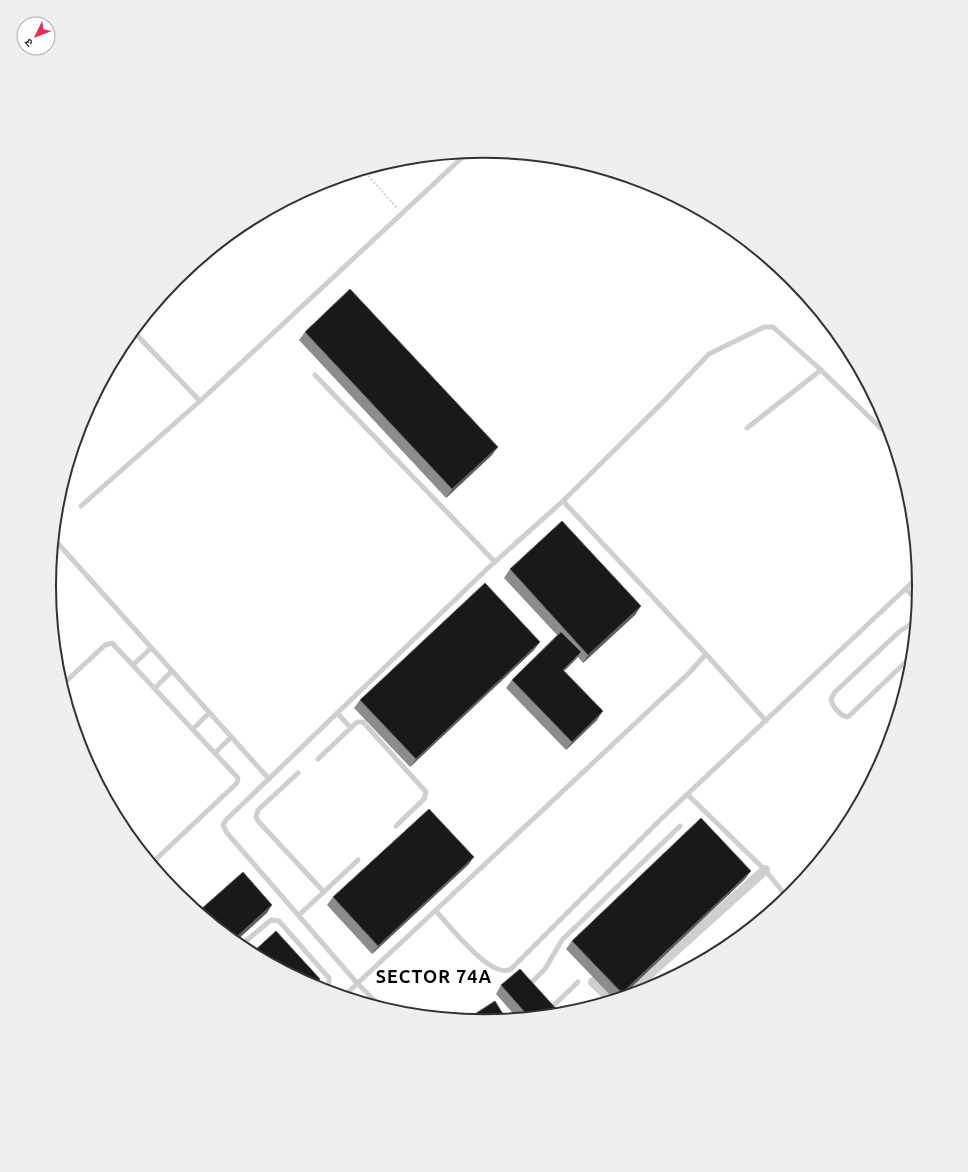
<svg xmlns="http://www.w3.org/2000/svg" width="968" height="1172" viewBox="0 0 968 1172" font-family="Ubuntu,'Noto Sans Devanagari',sans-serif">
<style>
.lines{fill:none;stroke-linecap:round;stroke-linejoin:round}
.path{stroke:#cfcfcf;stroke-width:2;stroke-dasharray:2 2;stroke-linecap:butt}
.service{stroke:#cfcfcf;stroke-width:5}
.minor{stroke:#cfcfcf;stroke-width:10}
.wall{fill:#8c8c8c}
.shaded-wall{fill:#5e5e5e}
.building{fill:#191919;stroke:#5e5e5e}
.labels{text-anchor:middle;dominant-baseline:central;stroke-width:4;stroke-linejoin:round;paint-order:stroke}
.district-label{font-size:18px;font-weight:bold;letter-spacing:1px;fill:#000;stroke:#fff}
.rim{fill:none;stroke:#323232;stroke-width:2}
</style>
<rect width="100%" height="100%" fill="#fff"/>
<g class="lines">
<polyline class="path" points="363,170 397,208"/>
<g class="service">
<polyline points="133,331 200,401"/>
<polyline points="315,375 495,562"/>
<polyline points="747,428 821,370"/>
<polyline points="563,501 706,654 766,721"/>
<polyline points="81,506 200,401 467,153"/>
<polyline points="54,539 269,779"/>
<polyline points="906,589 918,601"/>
<path d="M912,656L848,717C840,716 832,706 831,699L835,692L900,631L916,621"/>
<polyline points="134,664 151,648"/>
<polyline points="62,685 105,645 112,643 238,778 237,783 152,863"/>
<polyline points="155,688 172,671"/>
<polyline points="337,713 351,728"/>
<polyline points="193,729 209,713"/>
<polyline points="215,753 231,737"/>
<polyline points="318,759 357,722 363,722 426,792 424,799 396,826"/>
<polyline points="298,773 258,810 256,817 258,821 324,892"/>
<polyline points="688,795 765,870 787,897"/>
<path d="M436,911C449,925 491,980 511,969L661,819L918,577"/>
<polyline points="299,915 358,860"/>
<polyline points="240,946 271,920 279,921 329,978 329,983 324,990"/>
<polyline points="529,985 545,969 562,940 680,826"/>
<polyline points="344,996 689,673 706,654"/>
<polyline points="381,1007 357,983 227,833 223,825 226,820 488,568 563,501 665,400 709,354 764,327 773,327 821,370 892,439"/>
<polyline points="551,1008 578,982"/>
</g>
<g class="minor">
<polyline points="593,982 612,1000"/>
<polyline points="626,995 765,870"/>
</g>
</g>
<g class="wall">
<polygon points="305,332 492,455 446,498 299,340"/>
<polygon points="510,569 641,606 635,615 583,663 578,657 564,671 597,720 566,750 506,688 512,680 557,635 504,578"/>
<polygon points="534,650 410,767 354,708 360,700"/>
<polygon points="474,857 468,865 372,954 327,905 333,897"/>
<polygon points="745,879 621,997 614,999 566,949 572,941"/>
<polygon points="501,985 560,1013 517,1018 496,994"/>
</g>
<g class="shaded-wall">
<polygon points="498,447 492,455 446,498 452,489"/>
<polygon points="641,606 635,615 583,663 588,655"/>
<polygon points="540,642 534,650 410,767 416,759"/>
<polygon points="581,652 575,660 557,678 563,670"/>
<polygon points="603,711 597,720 566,750 572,742"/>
<polygon points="474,857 468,865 372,954 378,946"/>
<polygon points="751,871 745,879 621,997 619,997 622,993"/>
<polygon points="272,905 267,913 235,942 233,940"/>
<polygon points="320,979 314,986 313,985"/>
</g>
<g class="building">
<polygon points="350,289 498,447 452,489 305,332"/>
<polygon points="562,521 641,606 588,655 510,569"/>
<polygon points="485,583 540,642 416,759 360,700"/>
<polygon points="561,632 581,652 563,670 603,711 572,742 512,680"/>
<polygon points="429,809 474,857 378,946 333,897"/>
<polygon points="701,818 751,871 622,993 572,941"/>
<polygon points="243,872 272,905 233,940 204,917 199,911"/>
<polygon points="276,931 320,979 313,985 252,953"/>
<polygon points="520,969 560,1013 529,1017 501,985"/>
<polygon points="634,988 638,992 627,995"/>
<polygon points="495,1001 506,1019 484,1021 467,1019"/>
</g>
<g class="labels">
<g class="district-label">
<text x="434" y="976">SECTOR 74A</text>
</g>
</g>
<path d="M0 0H968V1172H0ZM56 586a428 428 0 1 1 856 0a428 428 0 1 1-856 0Z" fill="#efefef" fill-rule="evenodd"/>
<path class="rim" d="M56 586a428 428 0 1 1 856 0a428 428 0 1 1-856 0Z"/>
<g transform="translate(36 36) rotate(227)"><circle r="19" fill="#ffffff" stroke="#adadad"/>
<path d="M0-3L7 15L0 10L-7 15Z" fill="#f62750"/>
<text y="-6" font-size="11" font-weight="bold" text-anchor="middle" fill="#323232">उ</text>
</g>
</svg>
